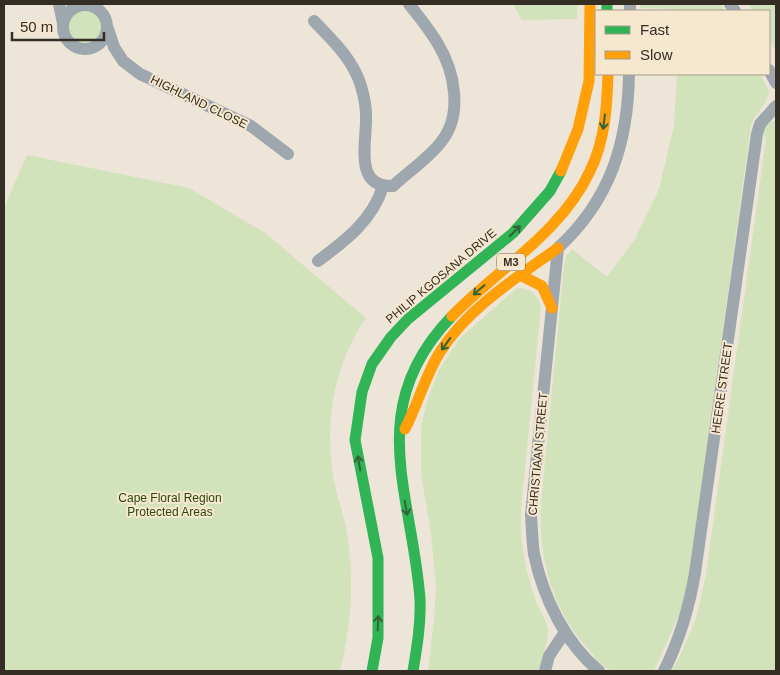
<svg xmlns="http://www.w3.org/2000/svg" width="780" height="675" viewBox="0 0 780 675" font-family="Arial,sans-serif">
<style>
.green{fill:#d2e2ba}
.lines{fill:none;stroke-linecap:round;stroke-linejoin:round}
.street{stroke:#9fa7ae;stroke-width:12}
.fast{stroke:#30b455;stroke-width:11}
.slow{stroke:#ff9f0a;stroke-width:11}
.oneway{stroke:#326338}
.labels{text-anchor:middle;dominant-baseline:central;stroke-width:4;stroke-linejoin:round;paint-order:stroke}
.shield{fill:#f6e7cf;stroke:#6e6557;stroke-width:1}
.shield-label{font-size:11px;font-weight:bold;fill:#332d24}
.street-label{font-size:12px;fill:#332d24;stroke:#f6e7cf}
.park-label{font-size:12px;fill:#2b480b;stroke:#f6e7cf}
</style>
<rect width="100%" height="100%" fill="#ede5d8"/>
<g class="green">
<polygon points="513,4 577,4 577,19 522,20"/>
<polygon points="640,4 720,4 724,11 675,11 675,9 640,8"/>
<polygon points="748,4 776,4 776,52 769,39 769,11 753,11"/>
<circle cx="85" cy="26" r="17"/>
<path d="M677,74H760L769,91C768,104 756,112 751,125L687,589L681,610L654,671C643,671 623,674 612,671C603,668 596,658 590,651C552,611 538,557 541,503L564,266L566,256L572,249L607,277L635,239L659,189L674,126Z"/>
<polygon points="776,120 776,668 772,671 671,671 679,658 696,619 706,574 766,139 763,132 765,126"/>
<path d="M27,155L189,188L265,233L366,318C333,365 324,426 334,481C338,501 346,520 348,540C354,585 351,627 340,671H4V208Z"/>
<path d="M521,288C533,290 536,295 541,306L521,509C520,542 525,571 536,601C538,608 548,624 548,629C548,643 542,658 539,671H428L434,620L436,587L431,533L421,473V428L427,401L439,370L460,338L516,289Z"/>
</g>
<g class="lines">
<g class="street">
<polyline points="59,4 63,23"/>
<polyline points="730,4 735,11"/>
<circle cx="85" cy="27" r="22"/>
<polyline points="630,11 630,4"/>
<path d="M314,21C333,41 353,59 361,86C364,96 366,106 366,116C367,142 353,188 393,186C407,173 430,157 441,142C463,115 455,72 438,44C430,30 419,17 409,4"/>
<polyline points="108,29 114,47 123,61 140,74 251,126 288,154"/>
<polyline points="769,70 776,83"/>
<path d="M318,261C345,241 373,220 383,186"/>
<polyline points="545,671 549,656 565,632"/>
<path d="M599,671C565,643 543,597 534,554C532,541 532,528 531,515L558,248C610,200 628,143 629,74"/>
<path d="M664,671C680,639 689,608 695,573L757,134L760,124L776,106"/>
</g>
<g class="fast">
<polyline points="607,4 607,11"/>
<polyline points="372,671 378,638 378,558 355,440 362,392 372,364 391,337 408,319 513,233 550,191 561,171"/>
<path d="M413,671C417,647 421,623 420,599C412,492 363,408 452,316"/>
</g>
<g class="slow">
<polyline points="561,171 578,129 589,81 590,4"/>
<polyline points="520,275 542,286 552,308"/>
<path d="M452,316C498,269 562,232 590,171C605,141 607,107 608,74"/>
<path d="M405,429C418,404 425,376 440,352C468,308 516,278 558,248"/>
</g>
</g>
<defs><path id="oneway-shaft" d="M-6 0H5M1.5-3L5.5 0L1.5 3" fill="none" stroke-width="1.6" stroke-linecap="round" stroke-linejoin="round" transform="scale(1.25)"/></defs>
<g class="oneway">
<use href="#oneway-shaft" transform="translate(604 122) rotate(97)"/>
<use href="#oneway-shaft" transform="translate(515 231) rotate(-45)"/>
<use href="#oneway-shaft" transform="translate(479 290) rotate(139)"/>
<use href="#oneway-shaft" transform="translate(446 344) rotate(126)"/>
<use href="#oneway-shaft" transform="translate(359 463) rotate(-100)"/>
<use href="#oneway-shaft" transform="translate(406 508) rotate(80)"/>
<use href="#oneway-shaft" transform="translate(378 623) rotate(-88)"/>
</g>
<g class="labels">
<rect class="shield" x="497" y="253.5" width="28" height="17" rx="4"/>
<g class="shield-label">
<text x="511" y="262">M3</text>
</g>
<g class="street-label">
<text transform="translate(199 102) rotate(26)">HIGHLAND CLOSE</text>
<text transform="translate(441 276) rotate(-40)">PHILIP KGOSANA DRIVE</text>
<text transform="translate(722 388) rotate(-82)">HEERE STREET</text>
<text transform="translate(538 454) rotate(-85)">CHRISTIAAN STREET</text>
</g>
<g class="park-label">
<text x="170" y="498">Cape Floral Region<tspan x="170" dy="14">Protected Areas</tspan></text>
</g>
</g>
<rect width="780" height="675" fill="none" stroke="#332d24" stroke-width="10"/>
<rect x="595" y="10" width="175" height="65" fill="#f6e7cf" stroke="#a89d8b"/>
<rect x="605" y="26" width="25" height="8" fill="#30b455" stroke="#a89d8b"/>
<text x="640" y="35" font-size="15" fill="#332d24">Fast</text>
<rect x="605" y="51" width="25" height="8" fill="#ff9f0a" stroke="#a89d8b"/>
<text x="640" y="60" font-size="15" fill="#332d24">Slow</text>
<path d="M12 32v8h92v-8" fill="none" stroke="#332d24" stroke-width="2.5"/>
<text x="20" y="32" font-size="15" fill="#332d24" stroke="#f6e7cf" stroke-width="4" paint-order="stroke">50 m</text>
</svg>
